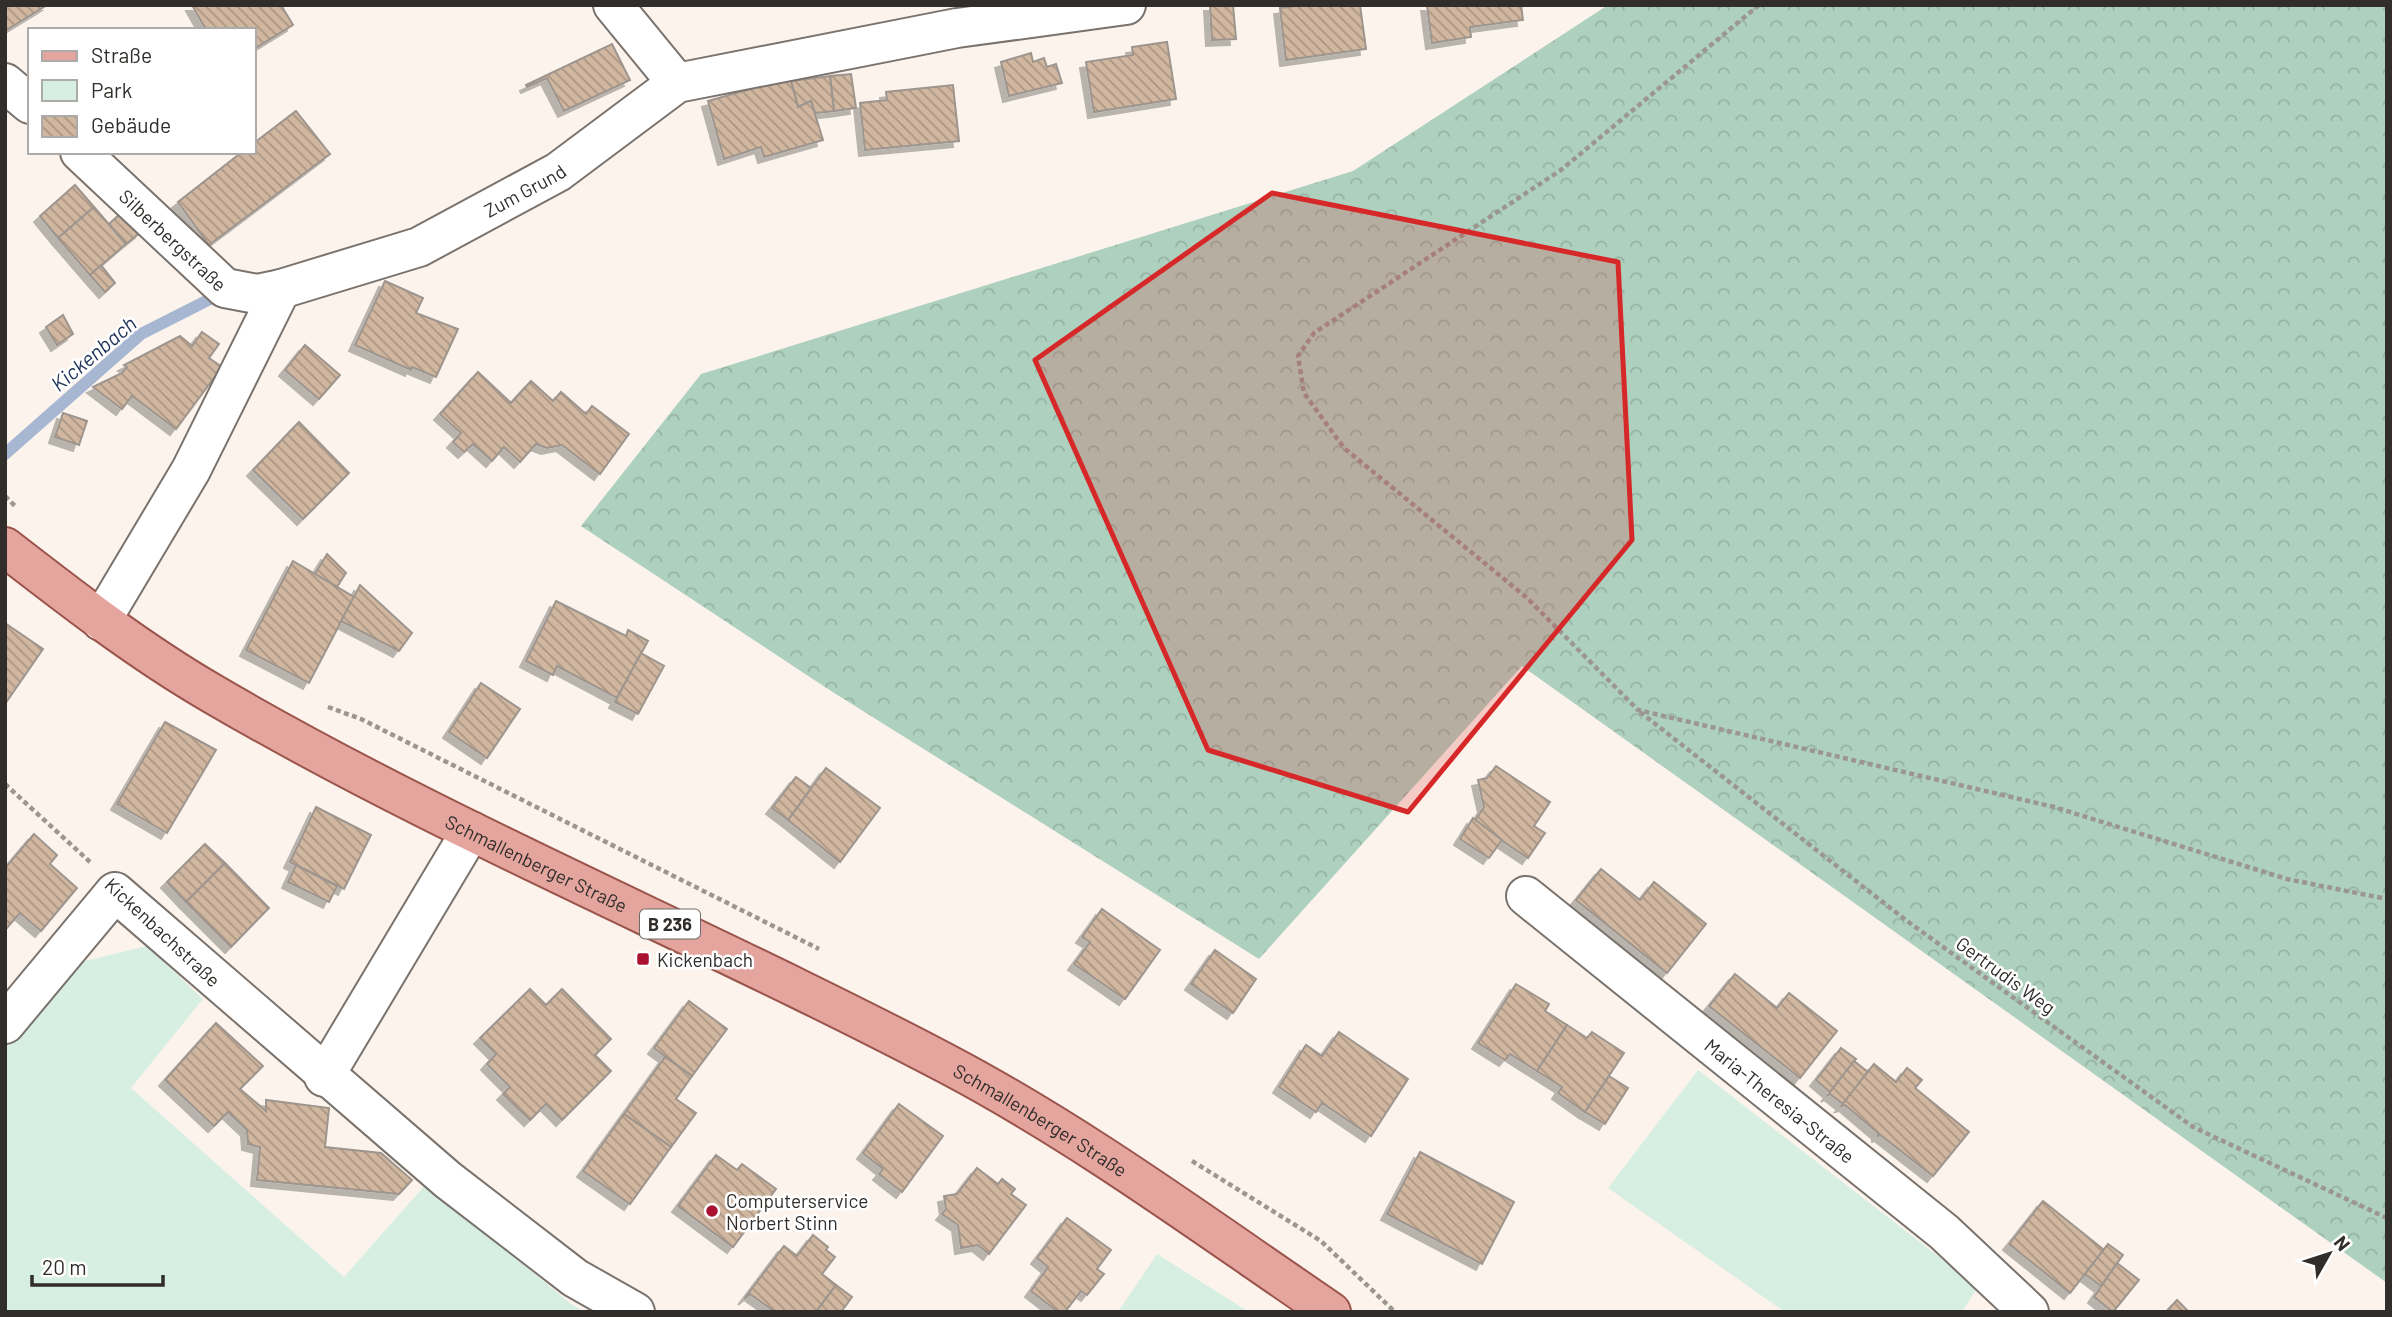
<svg xmlns="http://www.w3.org/2000/svg" width="2392" height="1317" viewBox="0 0 2392 1317" font-family="Barlow,sans-serif">
<style>
.green{fill:#d6efe2}
.forest{fill:url(#forest-crowns)}
.lines{fill:none;stroke-linecap:round;stroke-linejoin:round}
.stream{stroke:#a7b7d2;stroke-width:12}
.building{fill:url(#building-back-hatch);stroke:#9d958e;stroke-width:2;filter:url(#shadow)}
.minor-casing{stroke:#7a726c;stroke-width:42}
.major-casing{stroke:#9b544c;stroke-width:42}
.path{stroke:#9c9690;stroke-width:4.5;stroke-dasharray:5 3.5;stroke-linecap:butt}
.minor{stroke:#fff;stroke-width:38}
.major{stroke:#e5a59f;stroke-width:38}
.marked{fill:#d62828;fill-opacity:0.2;stroke:#d62828;stroke-width:5;stroke-linejoin:round}
.poi-dot{fill:#a91131;stroke:#fff;stroke-width:2.5}
.labels{text-anchor:middle;dominant-baseline:central;stroke-width:5;stroke-linejoin:round;paint-order:stroke}
.shield{fill:#fff;stroke:#6e6c6a;stroke-width:2}
.shield-label{font-size:18px;font-weight:bold;fill:#302d2a}
.street-label{font-size:19px;fill:#302d2a;stroke:#fff}
.poi-label{font-size:19px;fill:#302d2a;stroke:#fff;text-anchor:start}
.water-label{font-size:21px;font-style:italic;fill:#1d3258;stroke:#fff}
</style>
<defs>
<pattern id="forest-crowns" width="20" height="18" patternUnits="userSpaceOnUse" patternTransform="scale(1.75)"><rect width="20" height="18" fill="#aed0bf"/><path d="M2 6a3 3 0 1 1 6 0M12 15a3 3 0 1 1 6 0" fill="none" stroke="#96b3a4"/></pattern>
<pattern id="building-back-hatch" width="6" height="6" patternUnits="userSpaceOnUse" patternTransform="scale(1.75)"><rect width="6" height="6" fill="#d1b7a0"/><path d="M-1 5l2 2M0 0l6 6M5-1l2 2" fill="none" stroke="#aa9583"/></pattern>
<filter id="shadow"><feDropShadow dx="-6" dy="6" stdDeviation="0" flood-color="#0004"/></filter>
</defs>
<rect width="100%" height="100%" fill="#fcf4ec"/>
<g class="green">
<polygon points="147,946 203,999 131,1088 344,1277 426,1184 571,1304 585,1312 5,1312 5,1047 81,962"/>
<polygon points="1698,1070 1978,1287 1962,1312 1785,1312 1608,1188"/>
<polygon points="1157,1254 1249,1312 1118,1312"/>
</g>
<polygon class="forest" points="1608,5 2387,5 2387,1283 1522,666 1259,959 831,691 581,526 701,374 1353,171"/>
<g class="lines">
<polyline class="stream" points="5,454 141,334 216,296"/>
</g>
<g class="building">
<polygon points="5,5 47,5 5,31"/>
<polygon points="192,5 281,5 293,25 254,49 254,30 206,30"/>
<polygon points="1210,5 1233,5 1236,39 1212,40"/>
<polygon points="1304,5 1360,5 1366,49 1286,60 1280,8"/>
<polygon points="1427,5 1521,5 1523,20 1470,27 1471,37 1432,43"/>
<polygon points="1167,42 1176,99 1094,112 1086,62 1133,55 1132,47"/>
<polygon points="612,44 630,80 564,111 547,78 527,87 526,85"/>
<polygon points="1031,53 1033,62 1044,58 1047,67 1056,64 1062,83 1009,96 1001,62"/>
<polygon points="851,74 856,108 834,111 830,76"/>
<polygon points="830,76 834,111 815,113 811,101 798,107 791,81"/>
<polygon points="790,78 798,107 811,101 823,140 764,157 761,147 724,159 708,101"/>
<polygon points="953,85 959,141 865,150 860,103 887,100 886,92"/>
<polygon points="296,111 330,154 209,245 178,202 242,152 254,152 254,143"/>
<polygon points="75,185 94,207 58,238 40,216"/>
<polygon points="94,207 126,244 90,275 58,238"/>
<polygon points="122,212 141,232 126,244 109,224"/>
<polygon points="101,265 115,283 105,292 90,275"/>
<polygon points="385,281 423,298 416,313 458,329 436,377 412,367 411,370 355,345"/>
<polygon points="63,315 73,334 57,345 46,327"/>
<polygon points="202,332 219,344 209,358 222,367 176,429 132,396 122,409 93,387 122,373 127,367 124,365 180,336 192,346"/>
<polygon points="305,345 340,375 319,399 285,370"/>
<polygon points="478,372 511,403 531,381 553,401 561,392 586,414 592,406 629,434 600,474 562,445 547,448 536,444 520,462 504,447 492,461 473,444 464,452 453,442 461,433 440,414"/>
<polygon points="63,413 87,421 79,445 55,437"/>
<polygon points="299,422 349,473 303,519 253,470"/>
<polygon points="327,554 346,573 337,587 315,574"/>
<polygon points="293,561 354,597 309,683 246,650"/>
<polygon points="360,585 412,633 399,651 341,621"/>
<polygon points="556,601 626,636 628,630 648,641 617,698 557,666 553,675 526,661"/>
<polygon points="5,623 43,649 5,704"/>
<polygon points="641,653 664,666 638,714 615,702"/>
<polygon points="481,683 520,709 487,758 449,732"/>
<polygon points="165,722 216,750 167,833 117,804"/>
<polygon points="1496,766 1550,802 1534,826 1545,833 1528,858 1474,822 1484,807 1478,780 1487,778"/>
<polygon points="826,768 880,808 840,862 788,820"/>
<polygon points="796,777 811,788 788,820 772,808"/>
<polygon points="316,807 371,835 344,889 290,862"/>
<polygon points="1473,818 1502,840 1489,858 1460,839"/>
<polygon points="34,834 57,855 50,864 77,888 41,931 20,913 5,930 5,868"/>
<polygon points="205,844 225,863 186,902 167,882"/>
<polygon points="225,863 269,908 231,947 186,902"/>
<polygon points="296,865 337,886 329,902 288,882"/>
<polygon points="1601,869 1640,900 1654,882 1706,924 1667,973 1576,900"/>
<polygon points="1102,909 1160,950 1125,999 1074,964 1090,942 1082,937"/>
<polygon points="1215,950 1256,979 1233,1013 1191,984"/>
<polygon points="1735,974 1777,1008 1789,993 1837,1031 1800,1078 1709,1006"/>
<polygon points="1516,984 1549,1004 1545,1011 1567,1025 1537,1071 1510,1054 1505,1060 1478,1043"/>
<polygon points="530,989 546,1005 562,989 611,1039 595,1055 611,1071 562,1120 546,1104 530,1120 503,1094 510,1087 487,1064 496,1054 480,1038"/>
<polygon points="689,1001 727,1029 692,1076 654,1048"/>
<polygon points="216,1023 263,1066 240,1089 266,1111 266,1100 329,1108 325,1147 381,1153 412,1180 399,1194 257,1180 260,1147 248,1144 247,1130 228,1112 214,1126 165,1080"/>
<polygon points="1567,1025 1587,1038 1592,1032 1624,1053 1585,1112 1558,1093 1562,1087 1537,1071"/>
<polygon points="1339,1032 1408,1079 1371,1136 1322,1103 1316,1112 1279,1087 1306,1045 1322,1056"/>
<polygon points="1841,1048 1856,1059 1830,1092 1816,1080"/>
<polygon points="665,1057 692,1076 676,1099 696,1113 671,1147 624,1114"/>
<polygon points="1854,1061 1868,1072 1843,1104 1830,1094 1827,1096"/>
<polygon points="1874,1064 1896,1082 1907,1068 1922,1080 1915,1088 1969,1132 1933,1176 1879,1134 1878,1137 1878,1133 1845,1105 1841,1106"/>
<polygon points="1609,1076 1628,1088 1605,1124 1585,1112"/>
<polygon points="899,1104 943,1136 902,1192 879,1174 883,1169 863,1153"/>
<polygon points="624,1114 671,1147 630,1204 583,1171"/>
<polygon points="1420,1152 1514,1202 1482,1264 1387,1214"/>
<polygon points="716,1155 737,1170 742,1164 776,1189 733,1247 678,1206"/>
<polygon points="977,1168 998,1184 1002,1179 1015,1189 1011,1194 1026,1205 989,1254 978,1245 961,1248 958,1225 942,1214 946,1209 944,1196 957,1194"/>
<polygon points="2043,1201 2104,1250 2070,1293 2009,1244"/>
<polygon points="1067,1218 1111,1250 1097,1269 1104,1274 1087,1295 1081,1291 1065,1312 1058,1312 1031,1291 1048,1267 1037,1258"/>
<polygon points="813,1235 828,1247 826,1250 835,1257 822,1274 836,1285 816,1312 775,1312 750,1294 744,1299 784,1246 797,1256"/>
<polygon points="2108,1244 2123,1255 2101,1286 2085,1274"/>
<polygon points="2117,1263 2139,1280 2113,1312 2094,1297"/>
<polygon points="836,1285 852,1297 841,1312 816,1312"/>
<polygon points="2177,1300 2189,1312 2166,1312"/>
</g>
<g class="lines">
<defs>
<g id="minor">
<polyline points="613,5 677,83"/>
<polyline points="5,83 30,104"/>
<path id="s1" d="M80,152L225,288L257,294L281,289"/>
<path id="s2" d="M101,621L191,470L281,289L419,247L558,172L677,83L957,28L1126,5"/>
<path id="s3" d="M1526,896L1944,1232L2029,1312"/>
<polyline points="5,1024 115,892 448,1180 575,1278 635,1312"/>
<polyline points="324,1077 471,831"/>
</g>
<g id="major">
<path id="s4" d="M5,547C72,599 139,651 213,694C449,832 706,937 949,1065C1083,1136 1206,1227 1331,1312"/>
</g>
</defs>
<use href="#minor" class="minor-casing"/>
<use href="#major" class="major-casing"/>
<g class="path">
<polyline points="1759,5 1561,170 1314,333 1298,356 1304,393 1344,448 1526,597 1638,710 2054,807 2287,879 2387,899"/>
<polyline points="5,496 16,507"/>
<polyline points="328,707 361,719 819,949"/>
<polyline points="1640,712 1907,921 2193,1127 2387,1218"/>
<polyline points="5,784 90,862"/>
<polyline points="1192,1161 1321,1241 1395,1312"/>
</g>
<use href="#minor" class="minor"/>
<use href="#major" class="major"/>
</g>
<path class="marked" d="M1272,193L1618,262L1632,540L1408,812L1208,750L1035,360Z"/>
<g class="poi-dot">
<rect x="636" y="952" width="14" height="14" rx="3.5"/>
<circle cx="712" cy="1211" r="7"/>
</g>
<g class="labels">
<rect class="shield" x="640" y="909.5" width="60" height="29" rx="5"/>
<g class="shield-label">
<text x="670" y="924">B 236</text>
</g>
<g class="street-label">
<text stroke="none"><textPath href="#s2" startOffset="642">Zum Grund</textPath></text>
<text stroke="none"><textPath href="#s1" startOffset="128">Silberbergstraße</textPath></text>
<text stroke="none"><textPath href="#s4" startOffset="620">Schmallenberger Straße</textPath></text>
<text transform="translate(163 932) rotate(43)">Kickenbachstraße</text>
<text transform="translate(2006 975) rotate(36)">Gertrudis Weg</text>
<text stroke="none"><textPath href="#s3" startOffset="326">Maria-Theresia-Straße</textPath></text>
<text stroke="none"><textPath href="#s4" startOffset="1186">Schmallenberger Straße</textPath></text>
</g>
<g class="poi-label">
<text x="657" y="959">Kickenbach</text>
<text x="726" y="1200">Computerservice<tspan x="726" dy="22">Norbert Stinn</tspan></text>
</g>
<g class="water-label">
<text transform="translate(93 353) rotate(-40)">Kickenbach</text>
</g>
</g>
<rect width="2392" height="1317" fill="none" stroke="#302d2a" stroke-width="14"/>
<rect x="28" y="28" width="228" height="126" fill="#ffffff" stroke="#acabaa" stroke-width="2"/>
<rect x="42" y="51" width="35" height="10" fill="#e5a59f" stroke="#acabaa" stroke-width="2"/>
<text x="91" y="63" font-size="21" fill="#302d2a">Straße</text>
<rect x="42" y="80" width="35" height="21" fill="#d6efe2" stroke="#acabaa" stroke-width="2"/>
<text x="91" y="98" font-size="21" fill="#302d2a">Park</text>
<rect x="42" y="116" width="35" height="21" fill="url(#building-back-hatch)" stroke="#acabaa" stroke-width="2"/>
<text x="91" y="133" font-size="21" fill="#302d2a">Gebäude</text>
<g transform="translate(2329 1254) rotate(51)" stroke="#ffffff" stroke-width="5" paint-order="stroke">
<path d="M0-5L12 26L0 18L-12 26Z" fill="#302d2a"/>
<text y="-10" font-size="19" font-weight="bold" text-anchor="middle" fill="#302d2a">N</text>
</g>
<path d="M32 1275v10h131v-10" fill="none" stroke="#302d2a" stroke-width="3.5"/>
<text x="42" y="1275" font-size="21" fill="#302d2a" stroke="#ffffff" stroke-width="5" paint-order="stroke">20 m</text>
</svg>
